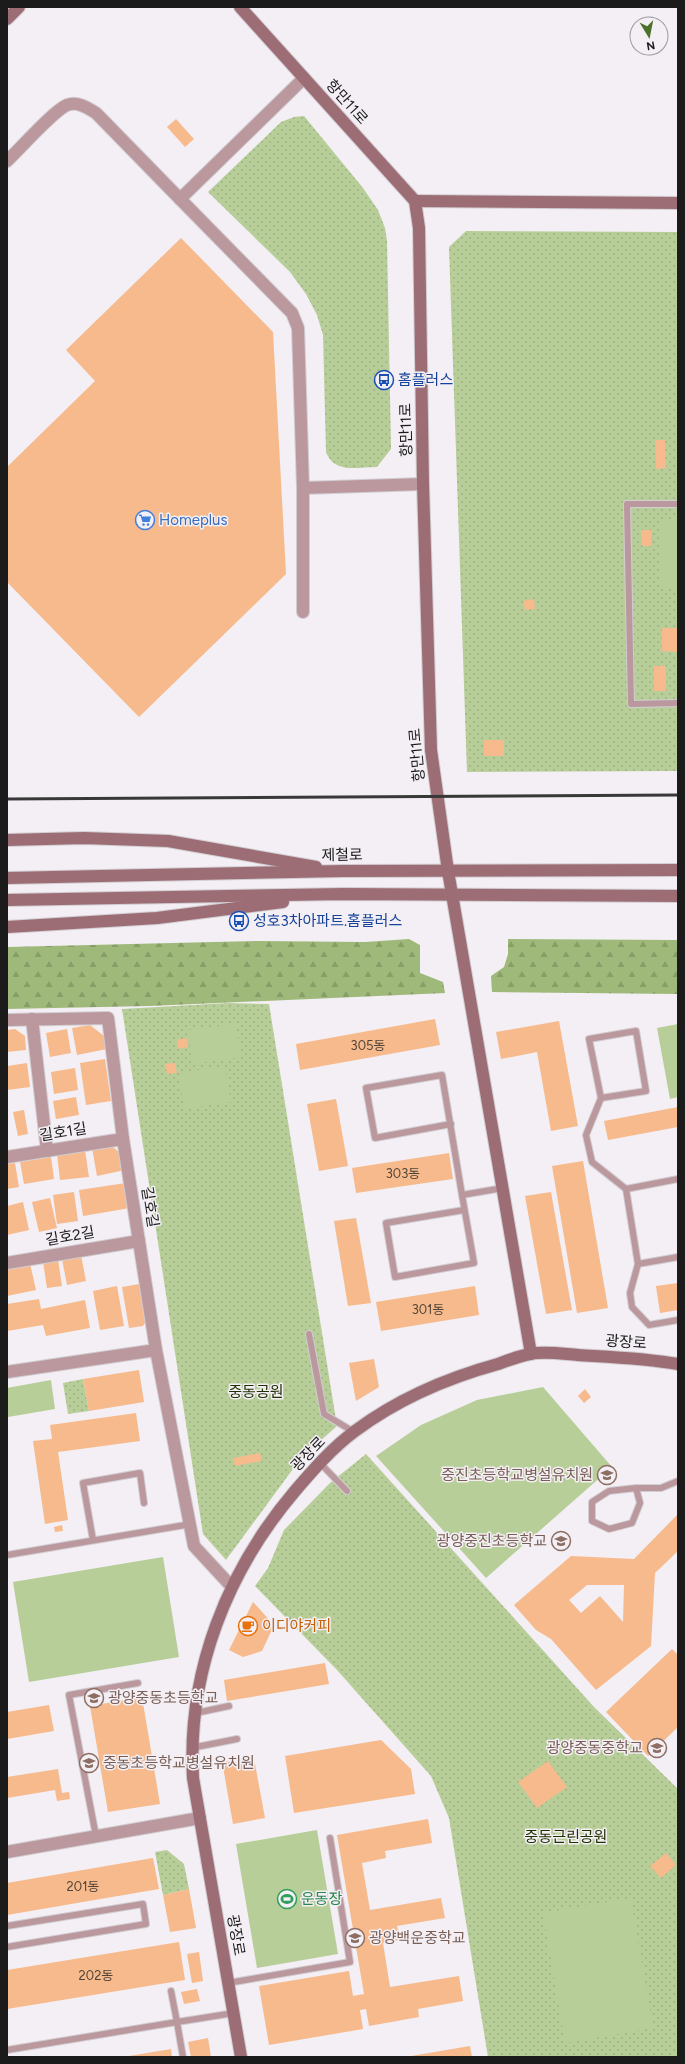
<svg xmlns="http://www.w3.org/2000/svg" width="685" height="2064" viewBox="0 0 685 2064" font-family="Figtree,'Noto Sans KR',sans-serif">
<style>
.forest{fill:url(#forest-firs)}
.park{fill:url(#park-dots)}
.garden{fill:#b7ce99}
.building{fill:#f6ba8c;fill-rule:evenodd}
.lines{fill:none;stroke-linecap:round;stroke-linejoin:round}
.lane-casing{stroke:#d1cdd1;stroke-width:8}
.street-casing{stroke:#d1cdd1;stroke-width:14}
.secondary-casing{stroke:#d1cdd1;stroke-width:14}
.lane{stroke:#ba989e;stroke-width:6}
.street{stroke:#ba989e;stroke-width:12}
.secondary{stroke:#9d6d76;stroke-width:12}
.rail{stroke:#393839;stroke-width:3}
.labels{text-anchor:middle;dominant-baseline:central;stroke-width:3;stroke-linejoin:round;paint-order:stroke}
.number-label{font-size:13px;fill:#524338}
.street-label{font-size:15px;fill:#1c1b1c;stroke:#f3eff4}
.transit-label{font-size:15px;fill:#164399;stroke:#f3eff4;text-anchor:start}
.shop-label{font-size:15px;fill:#366cbe;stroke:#f3eff4;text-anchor:start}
.park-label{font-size:15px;fill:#203101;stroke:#f3eff4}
.education-label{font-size:15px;fill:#785e54;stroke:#f3eff4;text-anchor:end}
.food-label{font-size:15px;fill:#c56008;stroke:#f3eff4;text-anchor:start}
.leisure-label{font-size:15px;fill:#27864d;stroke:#f3eff4;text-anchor:start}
</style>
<defs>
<pattern id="forest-firs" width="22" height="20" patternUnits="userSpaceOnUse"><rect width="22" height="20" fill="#9eb979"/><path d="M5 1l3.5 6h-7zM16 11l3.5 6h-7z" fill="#889e68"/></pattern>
<pattern id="park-dots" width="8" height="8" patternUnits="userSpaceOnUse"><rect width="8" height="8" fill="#b7ce99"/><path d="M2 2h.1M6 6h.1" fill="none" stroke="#9db083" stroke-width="1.8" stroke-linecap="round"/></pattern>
</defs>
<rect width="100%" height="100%" fill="#f3eff4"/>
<g class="forest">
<polygon points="409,939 420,945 420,973 443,982 445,993 149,1006 7,1009 7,947 259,941 365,942"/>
<polygon points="508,939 678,940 678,994 492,992 491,976 504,967 508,954"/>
</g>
<g class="park">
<path d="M304,116L363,188L378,210L385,228L387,241L391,449L377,467C356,467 335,474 326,452L323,335L317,315L306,294L290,272L208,192L281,122L294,117Z"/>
<polygon points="466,231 678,232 678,771 467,772 449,247"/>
<polygon points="228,1003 269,1004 337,1426 301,1458 226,1560 203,1534 122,1009"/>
<polygon points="83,1379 89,1411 68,1414 63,1383"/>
<polygon points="366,1454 594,1707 678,1789 678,2057 488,2057 449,1818 431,1776 337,1670 255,1586 268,1568 284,1530 330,1483"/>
<polygon points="167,1850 184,1864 189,1889 163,1895 155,1852"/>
</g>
<g class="garden">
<polygon points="660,519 678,519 678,587 661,587"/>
<polygon points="236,1024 241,1057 192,1064 188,1030"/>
<polygon points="678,1024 678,1097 670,1099 657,1028"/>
<polygon points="225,1066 231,1102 184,1109 179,1073"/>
<polygon points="51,1380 55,1409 8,1417 7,1388"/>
<polygon points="543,1387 612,1467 486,1578 376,1456 421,1425 477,1400"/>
<polygon points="163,1557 179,1657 29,1682 13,1582"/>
<polygon points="317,1830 338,1954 257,1968 236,1844"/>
<polygon points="631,1898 653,2028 565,2043 543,1913"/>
</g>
<g class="building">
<polygon points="176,119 194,139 185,147 167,127"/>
<polygon points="181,238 273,332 286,574 139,717 7,582 7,467 95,381 66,350"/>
<polygon points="655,440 665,440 666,468 656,469"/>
<polygon points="641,530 651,530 651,546 642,546"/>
<polygon points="534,599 535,609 525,610 523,601"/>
<polygon points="662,628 678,628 678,652 662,651"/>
<rect x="654" y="666" width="12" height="25"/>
<rect x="484" y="740" width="20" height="16"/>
<polygon points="435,1019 440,1045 300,1070 296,1044"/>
<polygon points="559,1021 578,1126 551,1131 537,1052 501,1059 496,1032"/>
<polygon points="90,1025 104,1036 107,1049 77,1055 72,1028"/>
<polygon points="15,1029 25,1036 26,1050 7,1052 7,1030"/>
<polygon points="67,1029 71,1053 50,1057 46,1033"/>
<polygon points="187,1038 188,1047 178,1049 177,1040"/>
<polygon points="105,1059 111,1101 86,1105 80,1063"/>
<polygon points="27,1063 30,1087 7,1090 7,1066"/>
<polygon points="175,1063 177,1073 167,1074 165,1064"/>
<polygon points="75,1068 78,1090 54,1094 51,1072"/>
<polygon points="76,1097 79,1115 56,1119 53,1101"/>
<polygon points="336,1099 348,1166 319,1171 307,1104"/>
<polygon points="678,1107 678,1127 608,1140 604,1121"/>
<polygon points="24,1110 28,1134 18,1136 13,1112"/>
<polygon points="110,1145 123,1155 125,1170 97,1176 92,1148"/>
<polygon points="85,1150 89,1177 60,1180 57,1154"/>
<polygon points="449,1153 453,1179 356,1193 352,1168"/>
<polygon points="51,1157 54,1179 24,1184 20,1162"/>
<polygon points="583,1161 608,1308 577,1313 552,1166"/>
<polygon points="15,1163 19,1187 7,1189 7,1164"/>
<polygon points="126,1183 130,1208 83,1216 79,1190"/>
<polygon points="74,1192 78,1221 57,1224 53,1195"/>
<polygon points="551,1192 572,1310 546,1314 525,1196"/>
<polygon points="50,1198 57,1228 39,1232 32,1202"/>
<polygon points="23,1202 29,1230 7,1235 7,1206"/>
<polygon points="356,1218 371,1303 348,1306 334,1221"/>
<polygon points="80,1250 86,1281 67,1285 61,1254"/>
<polygon points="57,1253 62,1286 47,1288 42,1255"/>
<polygon points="29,1259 36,1290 7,1296 7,1263"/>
<polygon points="145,1283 150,1315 143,1326 129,1328 122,1287"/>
<polygon points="678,1283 678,1310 660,1313 656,1286"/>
<polygon points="117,1286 124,1326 100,1330 93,1291"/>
<polygon points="475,1286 479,1315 381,1331 376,1302"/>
<polygon points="39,1299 41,1309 85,1300 90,1328 46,1336 43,1325 7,1331 7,1304"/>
<polygon points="374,1359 379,1387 356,1401 349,1363"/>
<polygon points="139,1370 144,1402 89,1411 83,1379"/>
<polygon points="585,1389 591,1397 584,1403 578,1396"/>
<polygon points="136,1413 140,1441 58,1452 68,1520 45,1524 33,1441 52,1439 50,1425"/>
<polygon points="260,1453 262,1461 235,1466 233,1458"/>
<path d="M678,1514V1551L655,1573L651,1646L596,1690L551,1639L536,1630L514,1605L571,1556L634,1559ZM587,1585H624L623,1622L600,1596L581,1613L569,1600Z"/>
<polygon points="62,1525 63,1531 55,1532 54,1527"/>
<polygon points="253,1602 274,1625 262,1651 243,1657 229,1650"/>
<polygon points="672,1649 678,1655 678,1727 648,1756 606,1712"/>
<polygon points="325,1663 329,1684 227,1701 224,1680"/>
<polygon points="142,1697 160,1804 108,1812 90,1706"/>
<polygon points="49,1705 54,1731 7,1739 7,1712"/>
<polygon points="381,1740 411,1769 415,1794 294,1813 285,1756"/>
<polygon points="222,1761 255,1764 265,1818 233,1824"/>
<polygon points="548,1761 567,1787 537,1808 518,1782"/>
<polygon points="58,1769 62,1793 69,1792 70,1799 57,1801 55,1790 7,1798 7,1777"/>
<polygon points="428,1819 432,1843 385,1851 386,1858 362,1863 370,1910 441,1898 445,1918 397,1926 400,1940 383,1943 390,1987 459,1976 463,2001 418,2009 419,2017 369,2026 366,2009 360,2010 363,2029 269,2045 259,1986 349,1971 353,1996 364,1994 337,1835"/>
<polygon points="666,1853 676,1865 661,1878 650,1866"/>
<polygon points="153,1858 159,1889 7,1915 7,1883"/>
<polygon points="189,1889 196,1928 170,1932 163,1895"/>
<polygon points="179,1942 185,1980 7,2009 7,1970"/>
<polygon points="199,1952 203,1981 192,1983 187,1954"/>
<polygon points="197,1989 200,2001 184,2004 181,1992"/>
<polygon points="208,2038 211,2057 191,2057 188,2042"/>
<polygon points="470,2046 472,2057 411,2057 411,2056"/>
<polygon points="171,2049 172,2057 129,2057 129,2056"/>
</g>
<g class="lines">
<defs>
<g id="lane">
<polyline points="678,504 627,504 631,704 678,703"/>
<polyline points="601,1098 646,1091 636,1031 589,1039 601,1098 586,1135 592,1162 626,1189"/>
<polyline points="451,1124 375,1138 366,1088 442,1075 462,1195"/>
<polyline points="678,1179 626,1189 638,1264 630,1293 632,1307 649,1325 678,1320"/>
<polyline points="464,1210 386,1223 395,1277 474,1263 462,1195 503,1188"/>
<polyline points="638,1264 678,1257"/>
<polyline points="309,1334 324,1414 354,1432"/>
<polyline points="319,1462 347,1491"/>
<polyline points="636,1488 640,1503 632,1523 609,1529 592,1521 592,1502 609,1491 636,1488 661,1488 678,1481"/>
<polyline points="93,1540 83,1483 140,1473 144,1503"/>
<polyline points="7,1555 191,1524"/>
<polyline points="196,1713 229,1706"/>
<polyline points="191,1748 237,1739"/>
<polyline points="96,1836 69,1695 138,1683"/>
<polyline points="7,1926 143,1904 146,1924 7,1947"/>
<polyline points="228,1983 350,1962 330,1838"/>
<polyline points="7,2050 177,2022 171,1991"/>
<polyline points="183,2057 177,2022 234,2013"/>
</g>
<g id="street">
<path d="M7,161C21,148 52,112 67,105C78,101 88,108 96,113L180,199L304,78"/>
<polyline points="180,199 292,313 298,328 303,488 303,612"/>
<polyline points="303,488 423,484"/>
<polyline points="32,1019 47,1151"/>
<polyline points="7,1020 108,1018 123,1139 156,1350 7,1372"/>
<polyline points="7,1157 123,1139"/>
<polyline points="7,1263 139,1241"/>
<polyline points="156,1350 194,1546 231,1586"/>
<polyline points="7,1852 200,1818"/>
</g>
<g id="secondary">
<polyline points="240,7 415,201 419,228 423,484 431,750 448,871 531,1354"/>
<polyline points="7,19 19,7"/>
<polyline points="415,201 678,203"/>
<polyline points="7,840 84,838 168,841 316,867"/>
<polyline points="7,878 343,871 678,870"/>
<polyline points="7,900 343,894 678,896"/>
<polyline points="7,927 157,918 283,902"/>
<path d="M241,2057L193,1778C187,1672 227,1571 295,1491C313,1470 332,1448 355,1431C398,1399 447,1378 498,1364C509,1360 519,1356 530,1354C545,1351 563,1354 578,1355C612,1357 645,1358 678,1364"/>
</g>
</defs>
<use href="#lane" class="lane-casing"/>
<use href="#street" class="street-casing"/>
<use href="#secondary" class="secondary-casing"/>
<use href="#lane" class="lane"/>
<use href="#street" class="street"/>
<use href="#secondary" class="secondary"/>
<polyline class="rail" points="7,799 678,795"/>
</g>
<defs>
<symbol id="bus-ring" viewBox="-11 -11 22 22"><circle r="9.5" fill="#f3eff4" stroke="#1a4fb4" stroke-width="1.5"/><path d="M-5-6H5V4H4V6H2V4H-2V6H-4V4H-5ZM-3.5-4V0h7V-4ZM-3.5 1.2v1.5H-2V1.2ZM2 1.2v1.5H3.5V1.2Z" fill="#1a4fb4"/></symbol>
<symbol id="supermarket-ring" viewBox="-11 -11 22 22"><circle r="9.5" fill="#f3eff4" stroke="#3f7fe0" stroke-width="1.5"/><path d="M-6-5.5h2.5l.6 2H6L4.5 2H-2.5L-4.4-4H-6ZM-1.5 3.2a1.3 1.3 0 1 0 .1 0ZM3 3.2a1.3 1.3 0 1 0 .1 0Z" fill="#3f7fe0"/></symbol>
<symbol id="school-ring" viewBox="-11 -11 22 22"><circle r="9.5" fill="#f3eff4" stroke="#8d6e63" stroke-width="1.5"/><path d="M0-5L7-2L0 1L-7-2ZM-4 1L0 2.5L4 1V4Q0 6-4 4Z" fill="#8d6e63"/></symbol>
<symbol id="cafe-ring" viewBox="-11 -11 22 22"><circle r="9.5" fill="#f3eff4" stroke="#e8710a" stroke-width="1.5"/><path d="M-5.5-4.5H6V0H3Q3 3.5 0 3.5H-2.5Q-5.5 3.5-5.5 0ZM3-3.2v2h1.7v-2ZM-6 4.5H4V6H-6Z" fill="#e8710a"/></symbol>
<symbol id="stadium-ring" viewBox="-11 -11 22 22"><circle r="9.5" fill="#f3eff4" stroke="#2e9e5b" stroke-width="1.5"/><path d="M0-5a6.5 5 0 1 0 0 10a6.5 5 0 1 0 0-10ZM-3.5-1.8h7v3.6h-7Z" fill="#2e9e5b"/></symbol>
</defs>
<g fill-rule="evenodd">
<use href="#bus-ring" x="373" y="369" width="22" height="22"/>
<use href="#supermarket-ring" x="134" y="509" width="22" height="22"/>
<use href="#bus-ring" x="228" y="910" width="22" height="22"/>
<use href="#school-ring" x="596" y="1464" width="22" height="22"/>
<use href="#school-ring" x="550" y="1530" width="22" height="22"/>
<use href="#cafe-ring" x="237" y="1615" width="22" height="22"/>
<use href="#school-ring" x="83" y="1687" width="22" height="22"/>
<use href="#school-ring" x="646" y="1737" width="22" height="22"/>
<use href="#school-ring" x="78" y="1752" width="22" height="22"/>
<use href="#stadium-ring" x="276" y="1888" width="22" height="22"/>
<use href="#school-ring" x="344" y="1927" width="22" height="22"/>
</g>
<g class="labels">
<g class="number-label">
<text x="368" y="1045">305동</text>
<text x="403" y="1173">303동</text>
<text x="428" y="1309">301동</text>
<text x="83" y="1886">201동</text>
<text x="96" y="1975">202동</text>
</g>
<g class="street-label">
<text transform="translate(347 102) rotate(48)">항만11로</text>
<text transform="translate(406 430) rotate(-91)">항만11로</text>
<text transform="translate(417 755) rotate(-95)">항만11로</text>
<text transform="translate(342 855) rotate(-1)">제철로</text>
<text transform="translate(63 1132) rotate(-9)">길호1길</text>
<text transform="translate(150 1207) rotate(81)">길호길</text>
<text transform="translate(70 1236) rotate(-10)">길호2길</text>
<text transform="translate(626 1342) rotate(4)">광장로</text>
<text transform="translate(308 1454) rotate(-46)">광장로</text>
<text transform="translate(236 1935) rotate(80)">광장로</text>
</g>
<g class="transit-label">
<text x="398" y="380">홈플러스</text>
<text x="253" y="921">성호3차아파트.홈플러스</text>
</g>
<g class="shop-label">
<text x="159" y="520">Homeplus</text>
</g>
<g class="park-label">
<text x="256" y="1392">중동공원</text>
<text x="566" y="1837">중동근린공원</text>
</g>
<g class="education-label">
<text x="593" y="1475">중진초등학교병설유치원</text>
<text x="547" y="1541">광양중진초등학교</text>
<text x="108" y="1698" text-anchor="start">광양중동초등학교</text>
<text x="643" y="1748">광양중동중학교</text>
<text x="103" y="1763" text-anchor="start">중동초등학교병설유치원</text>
<text x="369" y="1938" text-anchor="start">광양백운중학교</text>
</g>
<g class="food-label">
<text x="262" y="1626">이디야커피</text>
</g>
<g class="leisure-label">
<text x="301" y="1899">운동장</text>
</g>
</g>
<rect width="685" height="2064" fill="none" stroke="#1c1b1c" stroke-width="16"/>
<g transform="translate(649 36) rotate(170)"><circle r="19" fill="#f3eff4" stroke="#9d9a9e"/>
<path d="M0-3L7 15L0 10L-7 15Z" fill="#4b712b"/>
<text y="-6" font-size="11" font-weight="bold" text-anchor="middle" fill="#1c1b1c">N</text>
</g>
</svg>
